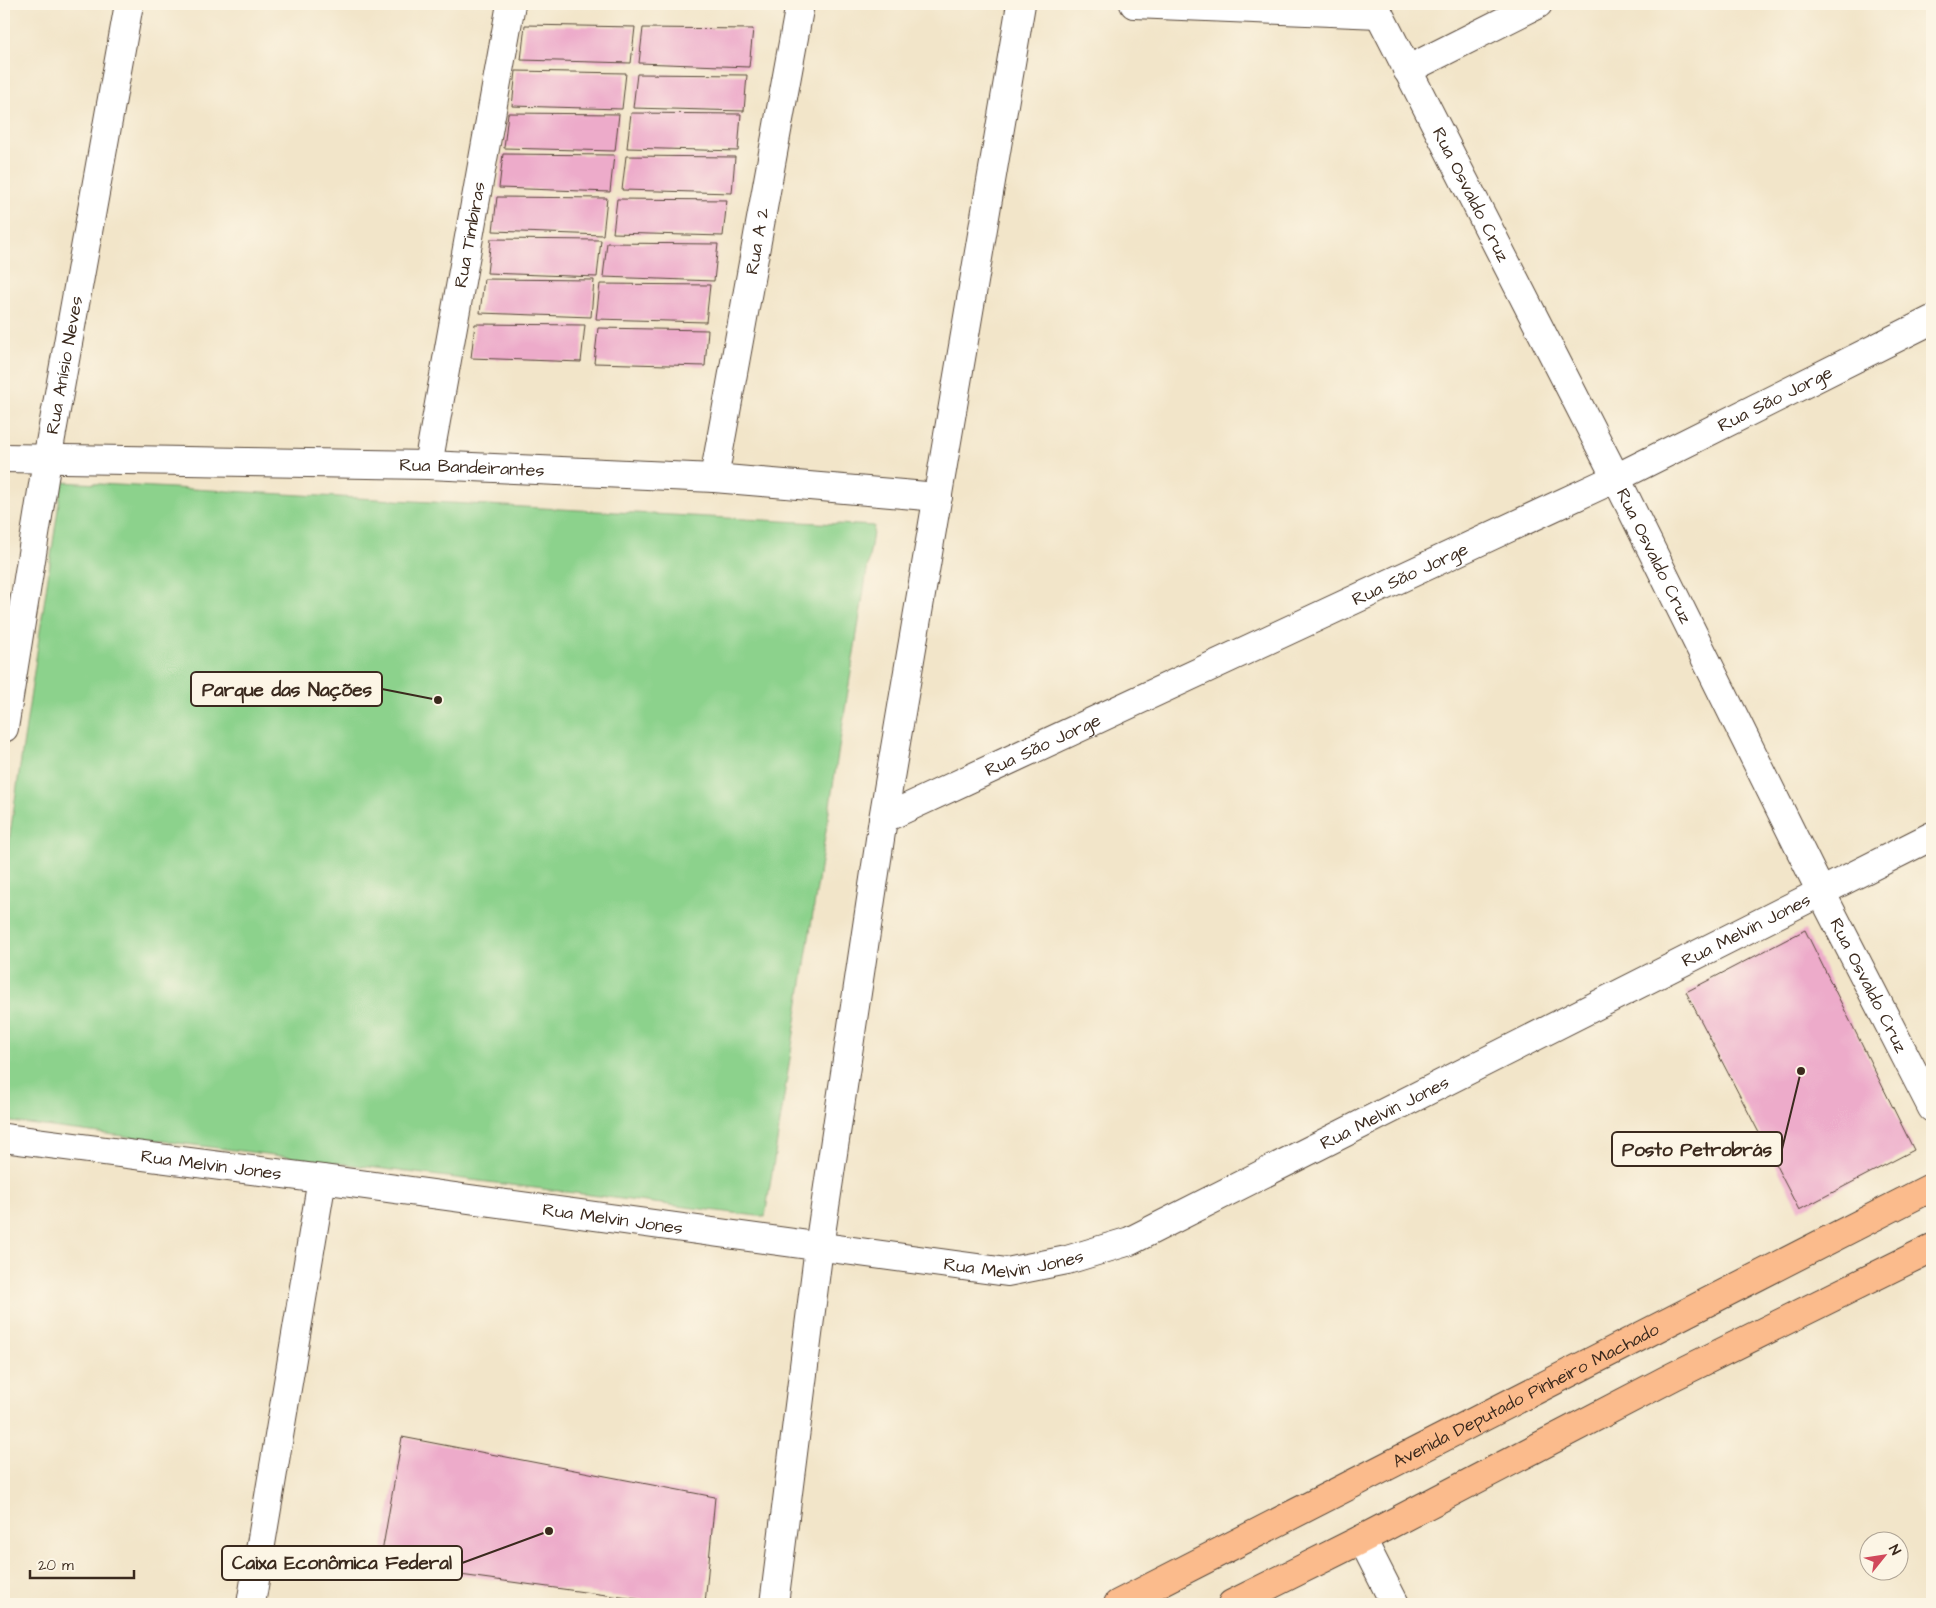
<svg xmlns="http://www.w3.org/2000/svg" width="1936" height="1608" viewBox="0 0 1936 1608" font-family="'Architects Daughter',sans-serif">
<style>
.green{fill:#8cd28c;stroke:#647e55}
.building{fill:#edabca}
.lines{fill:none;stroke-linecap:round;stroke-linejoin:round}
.minor-casing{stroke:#564638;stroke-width:30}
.primary-casing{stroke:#564638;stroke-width:30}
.minor{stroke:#fff;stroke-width:28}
.primary{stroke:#fbbb8c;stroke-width:28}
.labels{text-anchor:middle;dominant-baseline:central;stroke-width:4;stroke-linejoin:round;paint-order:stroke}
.street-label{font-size:18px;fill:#3b2a1e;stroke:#fcf5e5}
.leader{fill:none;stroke:#3b2a1e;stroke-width:2}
.callout-dot{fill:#3b2a1e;stroke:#fcf5e5;stroke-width:2}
.callout{fill:#fcf5e5;stroke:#3b2a1e;stroke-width:2}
.callout-label{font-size:19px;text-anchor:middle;font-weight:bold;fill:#3b2a1e}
</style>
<rect width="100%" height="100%" fill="#fcf5e5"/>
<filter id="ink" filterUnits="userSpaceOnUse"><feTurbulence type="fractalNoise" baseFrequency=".02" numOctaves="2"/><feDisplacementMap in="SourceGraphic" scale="10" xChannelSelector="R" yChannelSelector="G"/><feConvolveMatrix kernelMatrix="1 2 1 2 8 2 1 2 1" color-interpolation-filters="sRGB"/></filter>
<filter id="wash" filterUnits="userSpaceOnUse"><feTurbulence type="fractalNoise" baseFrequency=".0096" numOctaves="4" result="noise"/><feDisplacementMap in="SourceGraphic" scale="20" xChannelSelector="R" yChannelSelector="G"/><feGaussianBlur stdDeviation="1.12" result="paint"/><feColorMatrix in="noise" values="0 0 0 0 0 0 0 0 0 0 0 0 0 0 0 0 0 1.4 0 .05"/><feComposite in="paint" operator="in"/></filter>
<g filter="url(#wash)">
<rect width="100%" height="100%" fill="#f2e5c9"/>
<polygon class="green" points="62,482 874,526 765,1217 4,1121 4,875"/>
<g id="blocks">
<g class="building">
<polygon points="525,25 635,27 631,63 521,60"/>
<polygon points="643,28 753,29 749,67 639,63"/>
<polygon points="516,71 626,73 622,109 512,106"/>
<polygon points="637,74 747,75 744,111 633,108"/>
<polygon points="508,113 619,114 615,151 504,148"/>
<polygon points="631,113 741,114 738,151 627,148"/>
<polygon points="503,154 614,155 610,192 499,188"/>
<polygon points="626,156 735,157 732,193 622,190"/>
<polygon points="497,197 607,198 603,235 493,231"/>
<polygon points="617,199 727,200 723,236 613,233"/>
<polygon points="491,239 601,240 597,277 487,273"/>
<polygon points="607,243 718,244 714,281 603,277"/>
<polygon points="484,279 594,280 591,317 480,313"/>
<polygon points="600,284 710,285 706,322 596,319"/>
<polygon points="475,324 585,325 581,362 471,358"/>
<polygon points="598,328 708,330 705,366 594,363"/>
<polygon points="1805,930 1914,1150 1799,1210 1686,992"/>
<polygon points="402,1437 715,1497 705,1604 672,1604 380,1564"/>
</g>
</g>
</g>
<g filter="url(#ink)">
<use href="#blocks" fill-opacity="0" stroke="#564638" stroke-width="1"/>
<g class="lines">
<defs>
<g id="minor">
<polyline points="1134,4 1379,14"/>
<path id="s1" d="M1374,4L1616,478L1821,892L1932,1108"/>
<polyline points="1407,70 1538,4"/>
<path id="s2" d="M4,458L428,465L714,478L938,497"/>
<path id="s3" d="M428,465L511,4"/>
<path id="s4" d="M714,478L800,4"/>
<path id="s5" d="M4,728L47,460L129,4"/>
<path id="s6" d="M883,819L1616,478L1932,320"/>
<path id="s7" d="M4,1138L322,1179L1007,1272L1067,1260L1130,1241L1932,836"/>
<polyline points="1362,1539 1395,1604"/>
<polyline points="251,1604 322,1179"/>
<polyline points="774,1604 819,1247 883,819 1021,4"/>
</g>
<g id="primary">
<path id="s8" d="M1118,1604L1932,1187"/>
<polyline points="1232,1604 1362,1539 1674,1376 1932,1248"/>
</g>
</defs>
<use href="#minor" class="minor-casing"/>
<use href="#primary" class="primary-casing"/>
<use href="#minor" class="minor"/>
<use href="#primary" class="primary"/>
</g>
</g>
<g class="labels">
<g class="street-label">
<text stroke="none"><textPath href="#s1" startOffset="214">Rua Osvaldo Cruz</textPath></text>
<text stroke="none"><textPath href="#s3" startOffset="234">Rua Timbiras</textPath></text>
<text stroke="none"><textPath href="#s4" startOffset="241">Rua A 2</textPath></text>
<text stroke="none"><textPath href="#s5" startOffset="368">Rua Anísio Neves</textPath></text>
<text stroke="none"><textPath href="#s6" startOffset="986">Rua São Jorge</textPath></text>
<text stroke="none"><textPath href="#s2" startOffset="468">Rua Bandeirantes</textPath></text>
<text stroke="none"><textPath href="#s1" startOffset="619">Rua Osvaldo Cruz</textPath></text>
<text stroke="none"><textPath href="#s6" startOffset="581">Rua São Jorge</textPath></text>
<text stroke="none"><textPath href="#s6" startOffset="176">Rua São Jorge</textPath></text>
<text stroke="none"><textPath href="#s7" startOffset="1829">Rua Melvin Jones</textPath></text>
<text stroke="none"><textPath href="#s1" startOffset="1099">Rua Osvaldo Cruz</textPath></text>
<text stroke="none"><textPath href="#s7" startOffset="1424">Rua Melvin Jones</textPath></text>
<text stroke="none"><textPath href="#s7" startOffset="209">Rua Melvin Jones</textPath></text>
<text stroke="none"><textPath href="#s7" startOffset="614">Rua Melvin Jones</textPath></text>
<text stroke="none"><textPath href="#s7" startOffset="1019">Rua Melvin Jones</textPath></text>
<text stroke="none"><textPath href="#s8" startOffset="458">Avenida Deputado Pinheiro Machado</textPath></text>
</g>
</g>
<path class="leader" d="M438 700L382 689M1801 1071L1782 1149M549 1531L462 1563"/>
<g class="callout-dot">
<circle cx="438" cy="700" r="5"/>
<circle cx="1801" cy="1071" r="5"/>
<circle cx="549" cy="1531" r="5"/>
</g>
<g class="callout">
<rect x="191" y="672" width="191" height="34" rx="5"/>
<rect x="1612" y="1132" width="170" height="34" rx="5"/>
<rect x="222" y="1546" width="240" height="34" rx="5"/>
</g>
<g class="callout-label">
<text x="287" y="696">Parque das Nações</text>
<text x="1697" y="1156">Posto Petrobrás</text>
<text x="342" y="1569">Caixa Econômica Federal</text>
</g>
<rect width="1936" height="1608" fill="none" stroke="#fcf5e5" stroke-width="20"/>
<g transform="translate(1884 1556) rotate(60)"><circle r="24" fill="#fcf5e5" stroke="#afa495"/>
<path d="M0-4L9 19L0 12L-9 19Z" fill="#d1495b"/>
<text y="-8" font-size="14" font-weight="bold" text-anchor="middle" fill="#3b2a1e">N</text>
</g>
<path d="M30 1570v8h104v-8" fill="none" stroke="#3b2a1e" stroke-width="2.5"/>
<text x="38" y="1570" font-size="15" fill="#3b2a1e" stroke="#fcf5e5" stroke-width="4" paint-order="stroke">20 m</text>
</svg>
